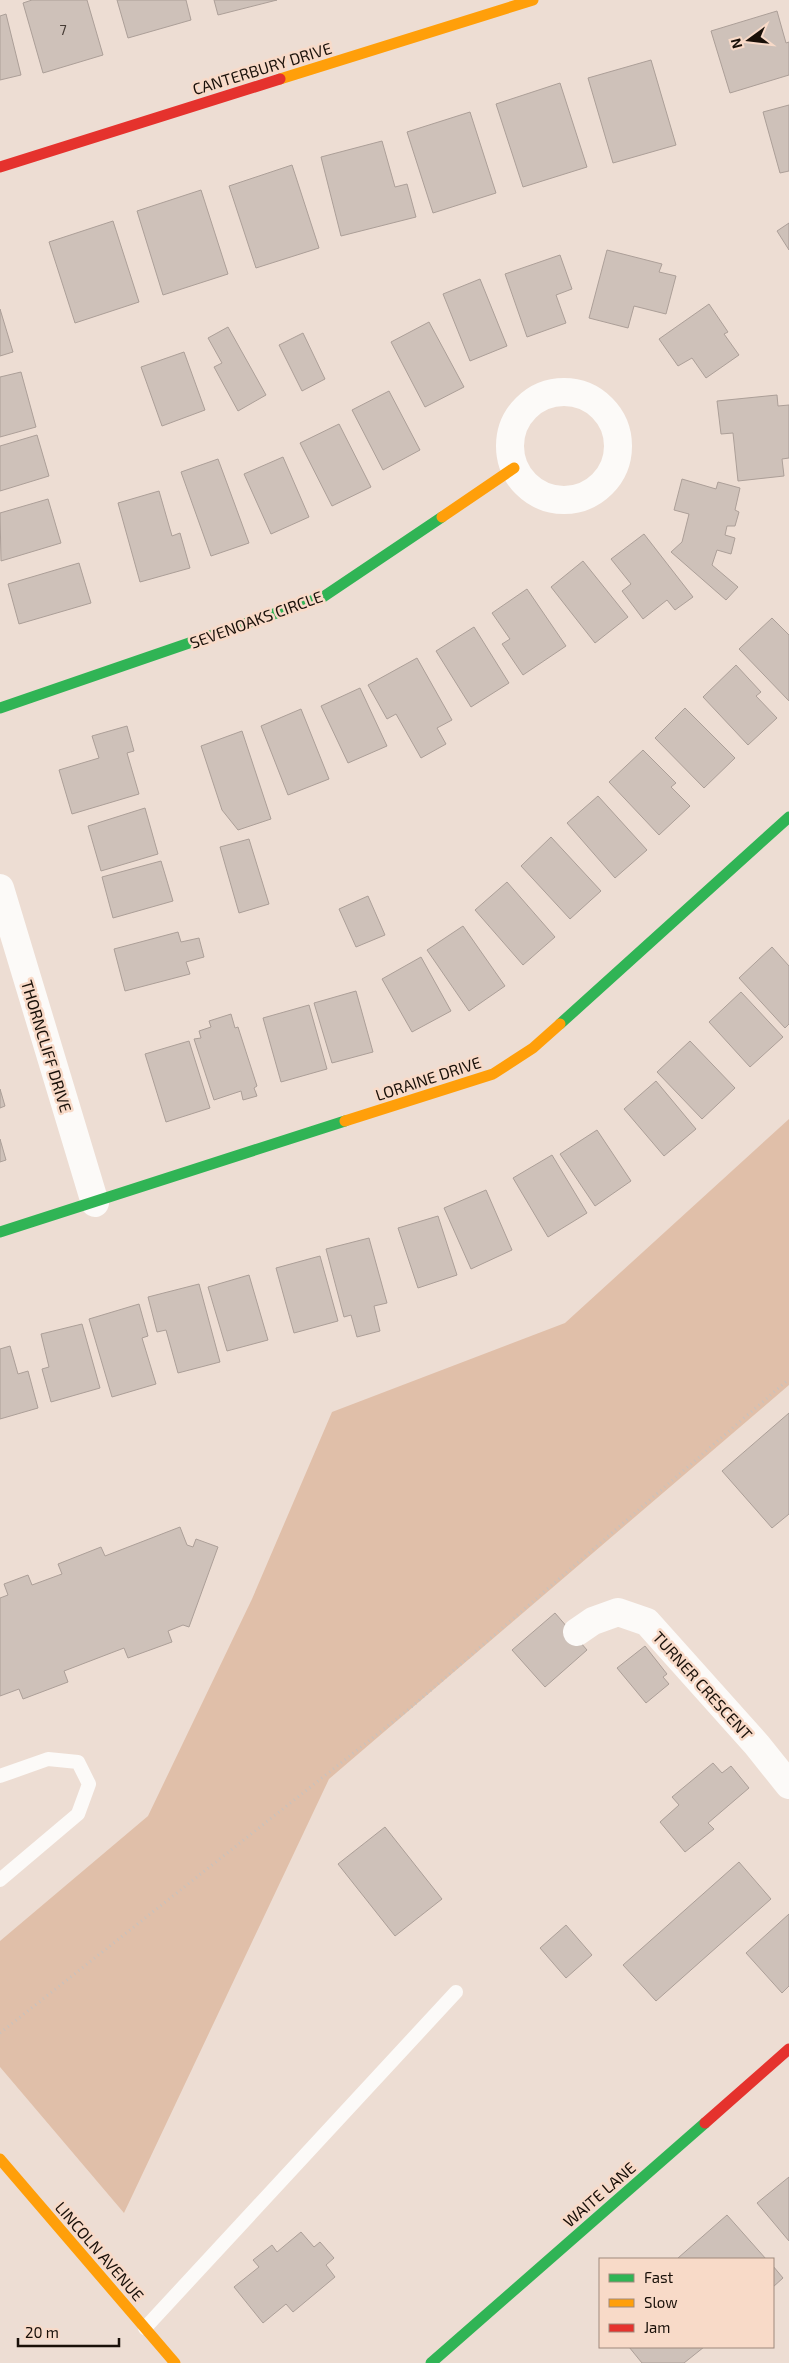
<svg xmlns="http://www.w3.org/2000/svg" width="789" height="2363" viewBox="0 0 789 2363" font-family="'Exo 2',sans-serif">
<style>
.green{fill:#e0bfa9}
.building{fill:#cec1b9;stroke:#ac9f98}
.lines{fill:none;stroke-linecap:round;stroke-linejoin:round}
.path{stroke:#c7c2be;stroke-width:3;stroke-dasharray:1 4;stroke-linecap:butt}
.lane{stroke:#fcfaf8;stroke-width:14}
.street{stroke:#fcfaf8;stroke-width:28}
.fast{stroke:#30b455;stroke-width:11}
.slow{stroke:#ff9f0a;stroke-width:11}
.jam{stroke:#e5322d;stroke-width:11}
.labels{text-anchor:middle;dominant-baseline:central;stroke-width:5;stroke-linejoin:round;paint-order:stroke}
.number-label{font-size:14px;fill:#463c35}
.street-label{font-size:16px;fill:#191009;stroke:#f8dac8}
</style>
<rect width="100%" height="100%" fill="#edddd3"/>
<polygon class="green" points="789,1119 789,1385 329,1779 124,2213 0,2067 0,1941 148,1816 252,1599 332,1412 565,1323"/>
<g class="building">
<polygon points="32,0 87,0 103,55 43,73 23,3"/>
<polygon points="117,0 186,0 191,20 128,38"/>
<polygon points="214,0 277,0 218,15"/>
<polygon points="777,11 786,43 789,42 789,75 730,93 711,31"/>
<polygon points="6,14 21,75 0,80 0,16"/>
<polygon points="651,60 676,145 613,163 588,78"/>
<polygon points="560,83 587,167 523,187 496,104"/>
<polygon points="789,105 789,171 780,173 763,112"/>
<polygon points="470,112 496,193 433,213 407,132"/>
<polygon points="382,141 395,187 407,184 416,217 341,236 321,157"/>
<polygon points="292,165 319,248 256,268 229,186"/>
<polygon points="201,190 228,274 163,295 137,211"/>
<polygon points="113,221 139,302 75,323 49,242"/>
<polygon points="789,223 789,250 777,231"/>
<polygon points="607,250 662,264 659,272 676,276 666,314 634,306 628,328 589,318"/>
<polygon points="560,255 572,289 556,295 566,323 527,337 505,274"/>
<polygon points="480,279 507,346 470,361 443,294"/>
<polygon points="709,304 728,332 724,334 739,355 706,378 692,358 678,366 659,339"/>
<polygon points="0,309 13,352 0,356"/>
<polygon points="429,322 464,387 425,407 391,342"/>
<polygon points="228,327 266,395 238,411 214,367 222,363 208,338"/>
<polygon points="303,333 325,379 302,391 279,345"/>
<polygon points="184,352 205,410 162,426 141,367"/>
<polygon points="21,372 36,427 0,437 0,377"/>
<polygon points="389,391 420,450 383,470 352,410"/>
<polygon points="777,395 778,406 789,405 789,458 782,459 784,476 738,481 733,433 721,434 717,401"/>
<polygon points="339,424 371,487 332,506 300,443"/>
<polygon points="37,435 49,476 0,491 0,446"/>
<polygon points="283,457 309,517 271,534 244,474"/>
<polygon points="218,459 249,543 211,556 181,472"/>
<polygon points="682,479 716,489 718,482 740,488 735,510 739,512 735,526 727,526 725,535 735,538 731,554 717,550 712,565 738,587 726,600 671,552 682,542 689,514 674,510"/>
<polygon points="159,491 172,536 180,533 190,568 140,582 118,503"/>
<polygon points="48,499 61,543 1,561 0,513"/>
<polygon points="644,534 693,597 675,610 667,600 643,619 622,591 631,584 611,559"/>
<polygon points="583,561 628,617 595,643 551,587"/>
<polygon points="79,563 91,603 19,624 8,584"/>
<polygon points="527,589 566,646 523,675 502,644 510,639 492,613"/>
<polygon points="772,618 789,635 789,701 739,649"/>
<polygon points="474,627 509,683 471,707 436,651"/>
<polygon points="417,658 452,720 437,728 446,744 421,758 396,714 387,719 368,685"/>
<polygon points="736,665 761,692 756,696 777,718 748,745 703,697"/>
<polygon points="360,688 387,746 348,763 321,706"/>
<polygon points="685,708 735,758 704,788 655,738"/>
<polygon points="301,709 329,779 288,795 261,726"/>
<polygon points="127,726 134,751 127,753 139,794 72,814 59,770 99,758 92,736"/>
<polygon points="242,731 271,819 238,830 222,810 201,746"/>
<polygon points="643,750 676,783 671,787 690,806 659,835 609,782"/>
<polygon points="598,796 647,850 615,878 567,823"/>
<polygon points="145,808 158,854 101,871 88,826"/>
<polygon points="551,837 601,891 570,919 521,866"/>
<polygon points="249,839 269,904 239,913 220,847"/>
<polygon points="161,861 173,901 113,918 102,877"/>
<polygon points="507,882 555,937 523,965 475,910"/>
<polygon points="368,896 385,935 356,947 339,909"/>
<polygon points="463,926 505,986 469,1011 427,950"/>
<polygon points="178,932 181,942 199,938 204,957 186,962 190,974 125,991 114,949"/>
<polygon points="772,947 789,966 789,1024 785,1028 739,978"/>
<polygon points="421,957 451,1011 412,1032 382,979"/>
<polygon points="356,991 373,1052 332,1063 314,1003"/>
<polygon points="741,992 783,1037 750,1067 709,1022"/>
<polygon points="309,1005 327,1069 281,1082 263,1018"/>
<polygon points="231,1014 235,1028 238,1027 257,1086 254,1088 257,1096 243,1100 241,1091 214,1100 194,1039 201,1038 199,1031 211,1027 209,1021"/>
<polygon points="189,1041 210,1108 166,1122 145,1054"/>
<polygon points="690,1041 735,1088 702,1119 657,1072"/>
<polygon points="656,1081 696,1129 664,1156 624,1109"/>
<polygon points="0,1089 5,1106 0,1108"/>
<polygon points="597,1130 631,1181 595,1206 560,1154"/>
<polygon points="0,1139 6,1160 0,1162"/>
<polygon points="552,1155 587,1213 548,1237 513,1178"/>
<polygon points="486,1190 512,1250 471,1269 444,1208"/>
<polygon points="438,1216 457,1275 418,1288 398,1228"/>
<polygon points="369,1238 387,1303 374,1306 380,1331 357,1337 351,1315 344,1317 326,1249"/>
<polygon points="320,1256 338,1321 294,1333 276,1268"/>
<polygon points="249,1275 268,1340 227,1351 208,1287"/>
<polygon points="199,1284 220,1362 178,1373 166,1330 157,1332 148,1297"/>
<polygon points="139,1304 148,1336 142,1338 156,1384 112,1397 89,1319"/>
<polygon points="82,1324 100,1388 51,1402 42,1369 49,1367 41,1334"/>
<polygon points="10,1346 18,1374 28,1371 38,1408 0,1419 0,1349"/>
<polygon points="789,1413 789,1514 772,1528 722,1471"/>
<polygon points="180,1527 187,1545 193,1547 196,1539 218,1547 189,1627 183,1625 168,1631 172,1642 128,1658 124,1648 64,1671 68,1682 23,1699 19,1689 0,1696 0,1598 8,1595 4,1584 28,1575 32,1585 62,1574 58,1564 101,1547 105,1556"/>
<polygon points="555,1613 587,1650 545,1687 512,1650"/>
<polygon points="645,1646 667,1674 663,1677 669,1684 646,1703 617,1668"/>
<polygon points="713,1763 722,1773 731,1766 749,1788 708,1823 714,1829 685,1852 660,1822 679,1805 672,1797"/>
<polygon points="385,1827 442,1899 395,1936 338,1864"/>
<polygon points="739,1862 771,1899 656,2001 623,1965"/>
<polygon points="789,1914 789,1986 782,1993 746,1953"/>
<polygon points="566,1925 592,1955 566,1978 540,1948"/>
<polygon points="789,2177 789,2241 757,2203"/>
<polygon points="727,2215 766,2259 680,2259 678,2258"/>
<polygon points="301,2232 314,2247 320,2242 334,2258 326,2265 335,2277 293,2312 286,2304 263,2323 234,2287 259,2267 253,2260 272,2245 277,2252"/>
<polygon points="773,2266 783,2278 773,2287"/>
<polygon points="629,2347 704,2347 684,2363 642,2363"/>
</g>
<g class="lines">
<polyline class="path" points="0,2033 409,1709 789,1379"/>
<g class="lane">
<polyline points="0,1776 48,1759 78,1762 89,1784 78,1814 0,1880"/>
<polyline points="145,2328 456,1992"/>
</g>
<g class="street">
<circle cx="564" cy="446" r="54"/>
<polyline points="0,888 95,1203"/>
<polyline points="577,1632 593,1621 618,1612 647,1622 757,1745 789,1785"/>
</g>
<g class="fast">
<polyline points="0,708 323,597 442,517"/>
<polyline points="560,1024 789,817"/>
<polyline points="0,1232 345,1121"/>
<polyline points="431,2363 705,2123"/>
</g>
<g class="slow">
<polyline points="280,79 533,0"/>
<polyline points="442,517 514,468"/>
<polyline points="345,1121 493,1074 533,1048 560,1024"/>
<polyline points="0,2159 175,2363"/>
</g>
<g class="jam">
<polyline points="0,167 280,79"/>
<polyline points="705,2123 789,2049"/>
</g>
</g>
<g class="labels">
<g class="number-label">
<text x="63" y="29">7</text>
</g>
<g class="street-label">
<text transform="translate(262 68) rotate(-17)">CANTERBURY DRIVE</text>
<text transform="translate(256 619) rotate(-20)">SEVENOAKS CIRCLE</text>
<text transform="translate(47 1046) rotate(73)">THORNCLIFF DRIVE</text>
<text transform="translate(428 1078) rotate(-18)">LORAINE DRIVE</text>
<text transform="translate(703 1685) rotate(48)">TURNER CRESCENT</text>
<text transform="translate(599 2194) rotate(-41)">WAITE LANE</text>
<text transform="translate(100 2251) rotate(49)">LINCOLN AVENUE</text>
</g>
</g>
<rect x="599" y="2258" width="175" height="90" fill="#f8dac8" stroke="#9f897c"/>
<rect x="609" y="2274" width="25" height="8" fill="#30b455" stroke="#9f897c"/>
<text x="644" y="2283" font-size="15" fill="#191009">Fast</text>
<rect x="609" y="2299" width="25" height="8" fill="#ff9f0a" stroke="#9f897c"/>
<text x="644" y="2308" font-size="15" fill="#191009">Slow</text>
<rect x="609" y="2324" width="25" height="8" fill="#e5322d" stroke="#9f897c"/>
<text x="644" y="2333" font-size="15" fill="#191009">Jam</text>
<g transform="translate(749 40) rotate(255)" stroke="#f8dac8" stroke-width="4" paint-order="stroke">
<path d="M0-4L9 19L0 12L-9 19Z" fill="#191009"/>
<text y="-8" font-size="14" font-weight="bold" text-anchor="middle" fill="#191009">N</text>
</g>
<path d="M18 2338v8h101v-8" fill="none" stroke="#191009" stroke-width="2.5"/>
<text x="25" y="2338" font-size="15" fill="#191009" stroke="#f8dac8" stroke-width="4" paint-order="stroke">20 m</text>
</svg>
